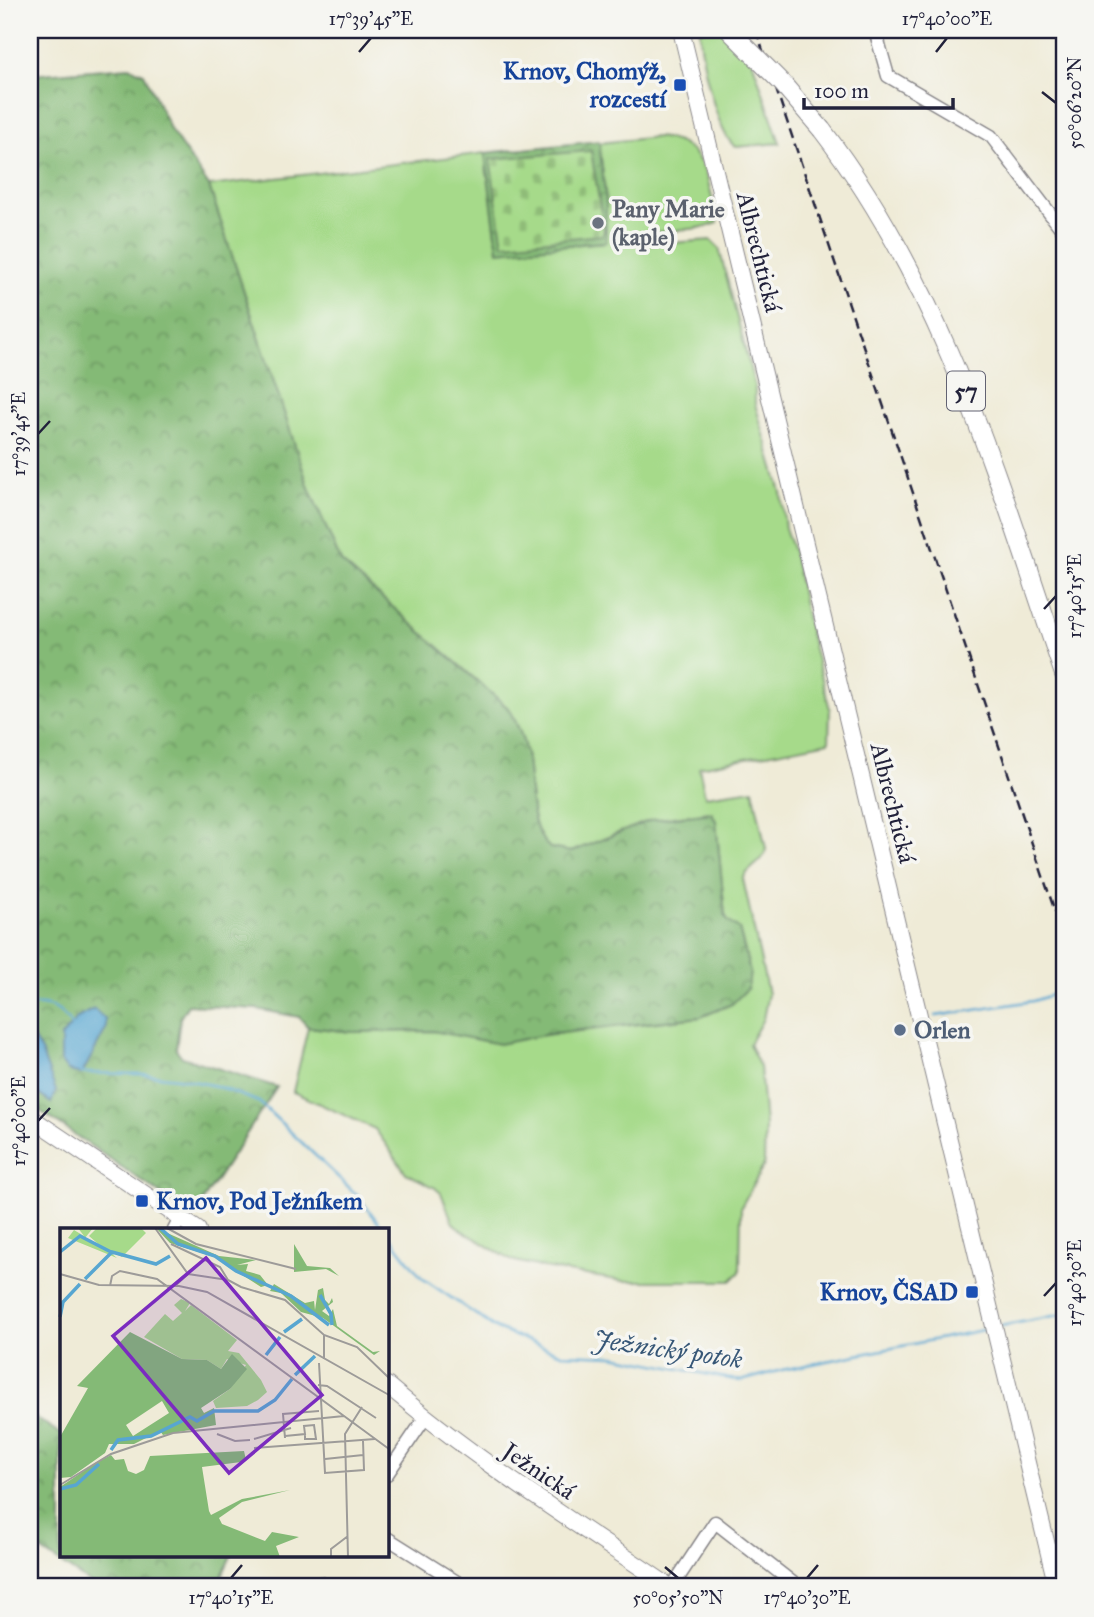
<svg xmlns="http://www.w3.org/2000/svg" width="1094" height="1617" viewBox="0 0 1094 1617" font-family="'IM FELL Great Primer',serif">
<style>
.grass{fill:#a6da8a;stroke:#647e62;stroke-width:2}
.forest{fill:url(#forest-crowns);stroke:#536e58;stroke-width:2}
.cemetery{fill:url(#cemetery-stones);stroke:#647e62;stroke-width:2}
.water{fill:#57a6d1;stroke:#3c6486;stroke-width:2}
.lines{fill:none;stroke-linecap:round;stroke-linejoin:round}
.stream{stroke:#57a6d1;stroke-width:2.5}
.street-casing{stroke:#888689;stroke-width:15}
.secondary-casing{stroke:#888689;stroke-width:18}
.primary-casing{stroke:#888689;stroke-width:20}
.street{stroke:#fff;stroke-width:12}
.secondary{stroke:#fff;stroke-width:16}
.primary{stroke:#fff;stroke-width:18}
.rail{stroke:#22223b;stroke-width:2.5;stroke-dasharray:10 5;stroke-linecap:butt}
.primary-bridge-casing{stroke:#888689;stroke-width:20;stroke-linecap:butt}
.primary-bridge{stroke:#fff;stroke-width:18}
.ticks{fill:none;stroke:#22223b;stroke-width:2.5}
.transit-dot{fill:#1a4fb4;stroke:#f6f6f2;stroke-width:2.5}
.worship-dot{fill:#6b7280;stroke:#f6f6f2;stroke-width:2.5}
.service-dot{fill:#5c6f8a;stroke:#f6f6f2;stroke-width:2.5}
.labels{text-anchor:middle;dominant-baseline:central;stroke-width:7;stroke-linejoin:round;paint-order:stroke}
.shield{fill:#f6f6f2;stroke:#626272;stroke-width:2}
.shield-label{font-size:23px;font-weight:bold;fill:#22223b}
.transit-label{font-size:24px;font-weight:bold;fill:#164399;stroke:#f6f6f2;text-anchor:end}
.worship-label{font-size:24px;font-weight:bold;fill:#5b616d;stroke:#f6f6f2;text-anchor:start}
.street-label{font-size:24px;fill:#22223b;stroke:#f6f6f2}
.service-label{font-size:24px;font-weight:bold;fill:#4e5e75;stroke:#f6f6f2;text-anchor:start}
.water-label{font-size:26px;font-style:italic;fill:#375777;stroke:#f6f6f2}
.inset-river{fill:none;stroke:#57a6d1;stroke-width:3.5}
.inset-road{fill:none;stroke:#9d9b99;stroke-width:2}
.view{fill:#7b2cbf;fill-opacity:0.15;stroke:#7b2cbf;stroke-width:3.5}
.inset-edge{fill:none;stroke:#22223b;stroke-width:3.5}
.neatline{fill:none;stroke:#22223b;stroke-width:2.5}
.ticks-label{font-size:18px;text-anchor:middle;fill:#22223b}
</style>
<defs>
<pattern id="forest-crowns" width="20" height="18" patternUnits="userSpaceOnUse" patternTransform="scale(1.75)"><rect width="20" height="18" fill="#84ba76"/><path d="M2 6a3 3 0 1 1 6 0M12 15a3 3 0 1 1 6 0" fill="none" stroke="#6c9762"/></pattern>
<pattern id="cemetery-stones" width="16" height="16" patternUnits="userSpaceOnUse" patternTransform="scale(1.75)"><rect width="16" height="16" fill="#a6da8a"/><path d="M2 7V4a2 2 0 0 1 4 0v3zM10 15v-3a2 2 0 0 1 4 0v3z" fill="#8fbb78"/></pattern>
</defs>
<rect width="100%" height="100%" fill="#f6f6f2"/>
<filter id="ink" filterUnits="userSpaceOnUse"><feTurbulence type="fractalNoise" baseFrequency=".0143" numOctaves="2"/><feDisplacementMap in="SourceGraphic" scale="14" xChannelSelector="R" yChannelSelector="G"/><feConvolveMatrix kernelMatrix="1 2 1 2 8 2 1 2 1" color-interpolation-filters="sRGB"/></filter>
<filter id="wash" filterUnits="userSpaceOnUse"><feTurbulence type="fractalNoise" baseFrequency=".00686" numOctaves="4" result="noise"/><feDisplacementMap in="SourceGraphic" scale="28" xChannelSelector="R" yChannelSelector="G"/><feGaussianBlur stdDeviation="1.57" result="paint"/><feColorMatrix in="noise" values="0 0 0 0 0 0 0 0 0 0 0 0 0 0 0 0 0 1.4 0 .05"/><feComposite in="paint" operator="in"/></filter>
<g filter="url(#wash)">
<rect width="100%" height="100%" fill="#efebd7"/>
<g class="grass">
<path d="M700,30H742L780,143L736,147C717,136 699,53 700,30Z"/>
<path d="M657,137C708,142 707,182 718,223C692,233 664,228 637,236L636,241L642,245L711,240L719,248L755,387V404L781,492L785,528L793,551L809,630L830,709L829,742L699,767L705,796L753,789L766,849C764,863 748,867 743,879L768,994L763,1019L749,1044L760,1067L765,1125L764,1165L741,1207L740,1272L731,1281H623L550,1269L511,1260L460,1229L453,1223L441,1193L434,1187L406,1173L375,1129L293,1092L308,1027L352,1032L433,1031L457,1035L529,1037L701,1017L732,1004L749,983L748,962L739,929L727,921L725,915L716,821L709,812L651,820L571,852L550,848C526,828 532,783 526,754C523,737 517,722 508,708L341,562L309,488L209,186L485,153L487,174L506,249L606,242V201L599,143Z"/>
</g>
<g class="forest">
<path d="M129,67L144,73L171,131L209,186L309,488L341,562L508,708C517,722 523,737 526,754C532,783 526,828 550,848L571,852L651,820L712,813L716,821L725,915L728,921L739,929L750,972L748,988L732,1004L701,1017L554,1033L499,1044L433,1031L352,1032L308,1027L299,1017L256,1009L188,1005L180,1018L176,1049L182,1057L277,1087L193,1216L30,1104V1088L51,1103L50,1074L30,1034V75Z"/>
<polygon points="599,141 606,201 606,242 498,251 485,153"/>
<polygon points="30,1414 61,1434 61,1556 231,1556 217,1587 96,1587 30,1543"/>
</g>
<polygon class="cemetery" points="591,151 604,231 602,235 503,244 490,159"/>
<g class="water">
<polygon points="94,1009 106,1020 106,1029 82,1074 68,1071 61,1062 61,1037 77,1018"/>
<polygon points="30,1034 41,1051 56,1091 51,1103 30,1088"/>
</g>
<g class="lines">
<g class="stream">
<path d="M30,1005C50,1003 62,1009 72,1027"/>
<polyline points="936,1016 1033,1001 1064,991"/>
<polyline points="81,1073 142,1074 178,1078 216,1086 259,1102 358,1196 384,1230"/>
<polyline points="387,1233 422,1278 497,1329 562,1354 614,1356 741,1381 782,1370 988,1329"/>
<polyline points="1001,1326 1064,1314"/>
</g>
</g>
</g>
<g filter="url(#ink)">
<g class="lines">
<defs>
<g id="street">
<polyline points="875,30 888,76 991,136 1064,232"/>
<polyline points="174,1230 181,1217"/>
<polyline points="387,1474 425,1418"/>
<polyline points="387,1538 465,1587"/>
<polyline points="321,1583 328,1587"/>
<polyline points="672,1587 715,1522 798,1587"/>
</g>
<g id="secondary">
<polyline points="681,30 1057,1587"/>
<polyline points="30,1117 198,1230"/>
<path d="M387,1385C475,1460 574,1522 670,1587"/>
</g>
<path id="primary" d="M822,130C945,290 999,485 1064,674"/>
</defs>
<use href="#street" class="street-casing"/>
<use href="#secondary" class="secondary-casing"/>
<use href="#primary" class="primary-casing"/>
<use href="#street" class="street"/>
<use href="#secondary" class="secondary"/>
<use href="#primary" class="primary"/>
<polyline class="rail" points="756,30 1064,938"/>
<defs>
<polyline id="primary-bridge" points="729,30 782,83 822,130"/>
</defs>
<use href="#primary-bridge" class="primary-bridge-casing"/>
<use href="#primary-bridge" class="primary-bridge"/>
</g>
</g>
<path class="ticks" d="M359,52L371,38M936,52L947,38M1042,92L1056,103M38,434L50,421M1044,609L1056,596M38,1121L50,1108M1044,1296L1056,1283M665,1567L678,1578M231,1578L242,1565M807,1578L818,1565"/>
<g class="transit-dot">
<rect x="673" y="78" width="14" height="14" rx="3.5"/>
<rect x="135" y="1194" width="14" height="14" rx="3.5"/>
<rect x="965" y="1285" width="14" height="14" rx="3.5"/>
</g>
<circle class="worship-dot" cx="598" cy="223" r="7"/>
<circle class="service-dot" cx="900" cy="1030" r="7"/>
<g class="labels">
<rect class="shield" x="947" y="371.5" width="38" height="39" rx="5"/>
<g class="shield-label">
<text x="966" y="391">57</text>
</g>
<g class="transit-label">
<text x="666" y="71">Krnov, Chomýž,<tspan x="666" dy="28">rozcestí</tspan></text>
<text x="156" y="1201" text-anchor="start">Krnov, Pod Ježníkem</text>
<text x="958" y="1292">Krnov, ČSAD</text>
</g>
<g class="worship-label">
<text x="612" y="209">Pany Marie<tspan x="612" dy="28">(kaple)</tspan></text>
</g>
<g class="street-label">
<text transform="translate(759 252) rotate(76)">Albrechtická</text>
<text transform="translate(893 803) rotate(76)">Albrechtická</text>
<text transform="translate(539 1471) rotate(34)">Ježnická</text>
</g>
<g class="service-label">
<text x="914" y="1030">Orlen</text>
</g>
<g class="water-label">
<text transform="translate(668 1349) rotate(8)">Ježnický potok</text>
</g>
</g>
<g transform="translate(60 1228)">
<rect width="329" height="329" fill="#efebd7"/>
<path d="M18,0H33L25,10L44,21L29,8L37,0H81L86,5L62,29L46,21L57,30L8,10L14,2L24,8ZM121,71L130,75L125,83L131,77L177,112L168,123L179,125L201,152L207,164L198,172L187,178L156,180L153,173L170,161L186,137L167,131L161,141L147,132L122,131L84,109L105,86L113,93L122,85L114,77Z" fill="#a6da8a"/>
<path d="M96,0L159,28L196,32L177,37L188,36L186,43L200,47L208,57L201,59L154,29L110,15ZM234,16L247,38L270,40L279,48L266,41L234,44ZM214,56L245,75L254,73L255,82L258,62L263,60L265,72L269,76L272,70L273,74L262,83L269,88L273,81L277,98L313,124L320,123L314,127L263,90L241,84L221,65L210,63ZM70,104L122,131L147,132L161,141L172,126L187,141L170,161L141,180L144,185L154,180L156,197L103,207L100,203L74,216H49L45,225L11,249L0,250V209L28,160L17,158ZM102,173L109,185L73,208L66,197ZM184,223L186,232L181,234L142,239L149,283L151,287L182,271L230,262L182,274L159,290L162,296L205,313L212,304L239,309L216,318L220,329H0V259L37,234L51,227L55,232L64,231L68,243L76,246L84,242L90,228Z" fill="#84ba76" fill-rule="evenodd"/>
<path class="inset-river" d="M100,0L118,16L155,28L176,43L231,68L269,97M0,24L20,8L51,24M25,51L52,24L96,36L110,28M260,67L271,86L272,97M0,89L3,74L20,56M224,104L242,91M206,127L220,109M235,147L255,128M51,222L58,212L91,208L130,189L137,193L154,183H198L215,172L232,151M0,261L16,257L39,236"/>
<path class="inset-road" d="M95,0L128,46L116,57M107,0L136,16L236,41M111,16L160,39L168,52L181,59L225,72L264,107L297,119L329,150M0,46L39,57L119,58L147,64L329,167M128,46L168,52M50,58L52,48L60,43L97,51L329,221M264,131V107M259,135L265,245L304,242L303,213M258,157L267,158L316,190M157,206L175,213L190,212M225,208L245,206L244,198L254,197L256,211H245V206M225,210L223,186L259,183M194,211L231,200M194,220L315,211M265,231L303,227M0,257L51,226L113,205L284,188M271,329V321L288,308M288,329L285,206L302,179"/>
<path class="view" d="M146,30L262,167L169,245L53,108Z"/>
<rect width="329" height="329" class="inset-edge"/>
</g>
<rect width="1094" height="1617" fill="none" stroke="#f6f6f2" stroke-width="77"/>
<path d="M804 98v10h149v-10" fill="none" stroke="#22223b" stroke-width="3.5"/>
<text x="814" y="98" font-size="21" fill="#22223b" stroke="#f6f6f2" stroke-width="5" paint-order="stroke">100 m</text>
<rect x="38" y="38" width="1018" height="1540" class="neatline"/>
<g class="ticks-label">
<text x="371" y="25">17°39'45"E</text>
<text x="947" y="25">17°40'00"E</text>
<text transform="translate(1075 103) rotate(-90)" y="6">50°06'20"N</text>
<text transform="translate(19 434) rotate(-90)" y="6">17°39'45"E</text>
<text transform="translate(1075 596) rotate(-90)" y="6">17°40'15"E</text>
<text transform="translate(19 1121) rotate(-90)" y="6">17°40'00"E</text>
<text transform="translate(1075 1283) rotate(-90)" y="6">17°40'30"E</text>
<text x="231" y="1604">17°40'15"E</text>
<text x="678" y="1604">50°05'50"N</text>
<text x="807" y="1604">17°40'30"E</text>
</g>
</svg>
